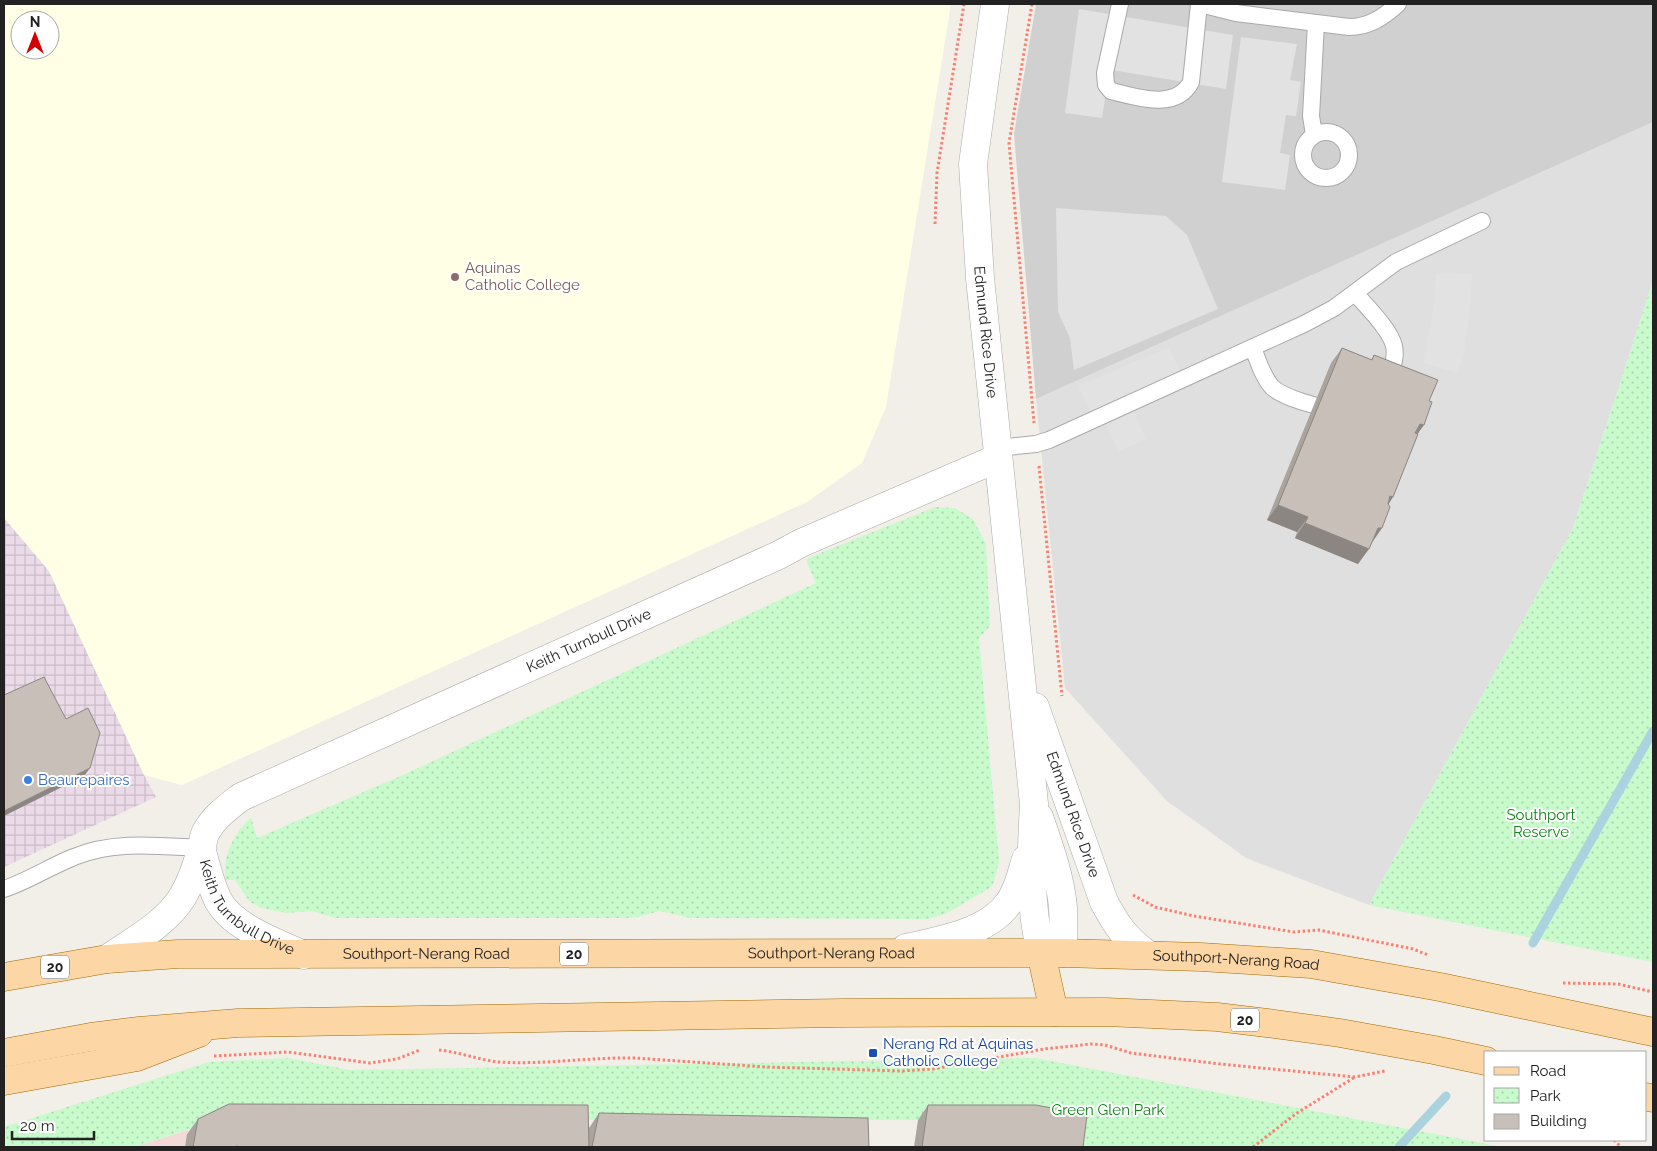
<svg xmlns="http://www.w3.org/2000/svg" width="1657" height="1151" viewBox="0 0 1657 1151" font-family="Raleway,sans-serif">
<style>
.residential{fill:#e0dfdf}
.commercial{fill:#f2dad9}
.industrial{fill:url(#industrial-grid)}
.education{fill:#ffffe5;fill-rule:evenodd}
.religious{fill:#d0d0d0}
.park{fill:url(#park-dots)}
.parking{fill:#e2e2e2}
.lines{fill:none;stroke-linecap:round;stroke-linejoin:round}
.stream{stroke:#aad3df;stroke-width:9}
.lane-casing{stroke:#a9a9a9;stroke-width:18}
.street-casing{stroke:#a9a9a9;stroke-width:29}
.primary-casing{stroke:#a06b00;stroke-width:29}
.path{stroke:#fa8072;stroke-width:3;stroke-dasharray:2.5 2.5;stroke-linecap:butt}
.lane{stroke:#fff;stroke-width:16}
.street{stroke:#fff;stroke-width:28}
.primary{stroke:#fcd6a4;stroke-width:28}
.wall{fill:#aba49e}
.shaded-wall{fill:#8b8681}
.building{fill:#c7bfb8;stroke:#8b8681}
.education-dot{fill:#8d6e63;stroke:#fff;stroke-width:2}
.shop-dot{fill:#3f7fe0;stroke:#fff;stroke-width:2}
.transit-dot{fill:#1a4fb4;stroke:#fff;stroke-width:2}
.labels{text-anchor:middle;dominant-baseline:central;stroke-width:4;stroke-linejoin:round;paint-order:stroke}
.shield{fill:#fff;stroke:#646464;stroke-width:1}
.shield-label{font-size:14px;font-weight:bold;fill:#222}
.education-label{font-size:15px;fill:#785e54;stroke:#fff;text-anchor:start}
.street-label{font-size:15px;fill:#222;stroke:#fff}
.shop-label{font-size:15px;fill:#366cbe;stroke:#fff;text-anchor:start}
.park-label{font-size:15px;fill:#0c8416;stroke:#fff}
.transit-label{font-size:15px;fill:#164399;stroke:#fff;text-anchor:start}
</style>
<defs>
<pattern id="industrial-grid" width="8" height="8" patternUnits="userSpaceOnUse" patternTransform="scale(1.25)"><rect width="8" height="8" fill="#ebdbe8"/><path d="M0 4h8M4 0v8" fill="none" stroke="#c9bcc7"/></pattern>
<pattern id="park-dots" width="8" height="8" patternUnits="userSpaceOnUse" patternTransform="scale(1.25)"><rect width="8" height="8" fill="#c8facc"/><path d="M2 2h.1M6 6h.1" fill="none" stroke="#acd6af" stroke-width="1.8" stroke-linecap="round"/></pattern>
</defs>
<rect width="100%" height="100%" fill="#f2efe9"/>
<polygon class="residential" points="1653,122 1653,281 1573,528 1369,905 1246,858 1167,801 1065,688 1036,399"/>
<polygon class="commercial" points="188,1130 185,1147 133,1147"/>
<polygon class="industrial" points="4,517 49,571 144,775 156,797 4,867"/>
<path class="education" d="M4,4H951L886,407L862,463L807,502L182,785L144,775L49,571L4,518ZM20,20H50V50H20Z"/>
<polygon class="religious" points="1036,4 1653,4 1653,122 1036,399 1014,134"/>
<g class="park">
<polygon points="1653,281 1653,962 1369,905 1573,528"/>
<path d="M935,507L955,508L973,519L986,544L990,626L979,638L999,861L994,882L990,888L945,914L927,919L690,918L660,911L637,917L627,918H335L312,911L287,913L261,908L250,902L235,880H225C223,855 233,834 251,817L257,838L403,775L816,583L807,563L808,558Z"/>
<polygon points="288,1058 350,1070 1035,1058 1503,1147 1074,1147 1025,1120 218,1120 133,1147 4,1147 4,1127 209,1062"/>
</g>
<g class="parking">
<polygon points="1079,9 1233,35 1226,89 1106,69 1107,86 1102,118 1065,113"/>
<polygon points="1241,37 1297,44 1290,80 1301,82 1296,116 1286,115 1280,153 1290,155 1285,190 1222,182"/>
<polygon points="1056,208 1166,216 1187,235 1218,309 1074,370 1070,338 1058,312"/>
<polygon points="1436,273 1472,274 1469,318 1464,351 1458,373 1423,363 1435,300"/>
<polygon points="1169,347 1184,379 1131,403 1146,440 1118,451 1103,416 1094,420 1078,386"/>
</g>
<g class="lines">
<g class="stream">
<polyline points="1533,943 1653,731"/>
<polyline points="1399,1147 1446,1096"/>
</g>
<defs>
<g id="lane">
<path d="M1120,4L1105,73L1106,85L1111,91C1136,97 1176,111 1191,82L1199,4"/>
<path d="M1200,4L1236,13L1349,27C1369,27 1384,17 1398,4"/>
<circle cx="1326" cy="155" r="23"/>
<polyline points="1314,135 1311,116 1316,23"/>
<path d="M1355,293C1366,306 1390,329 1394,346C1397,358 1391,372 1386,383"/>
<path d="M1253,348C1258,361 1263,377 1272,387C1283,398 1319,407 1334,410"/>
<polyline points="997,448 1036,444 1049,440 1304,324 1334,308 1396,262 1482,221"/>
<path d="M4,889C28,881 51,866 74,857C114,840 160,846 201,848"/>
</g>
<g id="street">
<path id="s1" d="M995,4L973,164L980,278L1034,804C1031,854 1029,904 1041,953"/>
<path id="s2" d="M1035,707L1104,902C1117,926 1125,938 1147,954"/>
<path d="M1039,817C1049,846 1060,876 1063,907C1064,922 1063,938 1063,953"/>
<path id="s3" d="M201,848C206,865 210,884 218,900C232,927 277,943 304,955"/>
<path d="M906,948C938,941 986,933 1007,905C1018,893 1021,874 1026,859"/>
<path id="s4" d="M107,959C133,941 166,924 183,896C191,882 197,865 201,850C203,844 203,837 206,832C214,817 228,807 241,797L779,555L801,543L998,458"/>
</g>
<g id="primary">
<polyline points="1041,953 1054,1012"/>
<path id="s5" d="M4,977L107,959L178,954L1063,953L1201,957L1311,964L1440,987L1653,1032"/>
<polyline points="4,1053 91,1037 139,1031 238,1023 842,1013 1106,1012 1217,1017 1267,1023 1340,1033 1434,1050 1486,1061"/>
<polyline points="4,1081 137,1057 199,1033"/>
<polyline points="1646,1097 1653,1098"/>
</g>
</defs>
<use href="#lane" class="lane-casing"/>
<use href="#street" class="street-casing"/>
<use href="#primary" class="primary-casing"/>
<g class="path">
<polyline points="1032,4 1009,143 1034,423"/>
<polyline points="935,224 937,173 964,4"/>
<polyline points="1039,466 1062,696"/>
<polyline points="1133,895 1155,907 1194,916 1294,932 1319,930 1413,949 1428,955"/>
<polyline points="1563,983 1618,984 1653,992"/>
<path d="M439,1050C459,1052 479,1060 499,1062C544,1065 590,1057 635,1058L766,1067L901,1071L933,1069L1044,1049L1091,1044L1105,1045L1131,1053L1220,1064L1355,1077L1385,1071"/>
<polyline points="214,1056 288,1052 370,1063 397,1059 420,1050"/>
<polyline points="1614,1140 1621,1147"/>
<polyline points="1253,1147 1297,1113 1355,1077"/>
</g>
<use href="#lane" class="lane"/>
<use href="#street" class="street"/>
<use href="#primary" class="primary"/>
</g>
<g class="wall">
<polygon points="1342,348 1371,360 1374,355 1429,401 1418,434 1371,544 1358,564 1295,538 1297,532 1267,520 1331,363"/>
<polygon points="928,1105 1083,1147 914,1147 918,1120"/>
<polygon points="599,1113 869,1147 185,1147 187,1134 198,1119 589,1128"/>
</g>
<g class="shaded-wall">
<polygon points="1420,424 1424,425 1413,440"/>
<polygon points="1390,496 1393,497 1383,513"/>
<polygon points="1278,505 1308,517 1297,532 1267,520"/>
<polygon points="1305,523 1369,549 1358,564 1295,538"/>
<polygon points="1378,528 1382,528 1371,544"/>
<polygon points="90,768 84,776 4,816 4,811"/>
</g>
<g class="building">
<polygon points="1342,348 1372,360 1374,355 1438,380 1429,401 1432,402 1424,425 1420,424 1415,433 1418,434 1393,497 1390,496 1388,504 1390,507 1382,528 1378,528 1369,549 1305,523 1308,517 1278,505"/>
<polygon points="44,677 66,719 88,708 100,733 90,768 4,811 4,695"/>
<polygon points="229,1104 588,1105 589,1147 241,1147 236,1146 236,1147 193,1147 198,1119"/>
<polygon points="928,1105 1036,1105 1087,1115 1083,1147 922,1147"/>
<polygon points="599,1113 868,1118 869,1147 592,1147"/>
</g>
<circle class="education-dot" cx="455" cy="277" r="5"/>
<circle class="shop-dot" cx="28" cy="780" r="5"/>
<rect class="transit-dot" x="868" y="1048" width="10" height="10" rx="2.5"/>
<g class="labels">
<g class="shield">
<rect x="560" y="942.5" width="28" height="23" rx="4"/>
<rect x="41" y="955.5" width="28" height="23" rx="4"/>
<rect x="1231" y="1008.5" width="28" height="23" rx="4"/>
</g>
<g class="shield-label">
<text x="574" y="954">20</text>
<text x="55" y="967">20</text>
<text x="1245" y="1020">20</text>
</g>
<g class="education-label">
<text x="465" y="268">Aquinas<tspan x="465" dy="17">Catholic College</tspan></text>
</g>
<g class="street-label">
<text stroke="none"><textPath href="#s1" startOffset="330">Edmund Rice Drive</textPath></text>
<text stroke="none"><textPath href="#s4" startOffset="599">Keith Turnbull Drive</textPath></text>
<text stroke="none"><textPath href="#s2" startOffset="114">Edmund Rice Drive</textPath></text>
<text stroke="none"><textPath href="#s3" startOffset="80">Keith Turnbull Drive</textPath></text>
<text stroke="none"><textPath href="#s5" startOffset="829">Southport-Nerang Road</textPath></text>
<text stroke="none"><textPath href="#s5" startOffset="424">Southport-Nerang Road</textPath></text>
<text stroke="none"><textPath href="#s5" startOffset="1234">Southport-Nerang Road</textPath></text>
</g>
<g class="shop-label">
<text x="38" y="780">Beaurepaires</text>
</g>
<g class="park-label">
<text x="1541" y="815">Southport<tspan x="1541" dy="17">Reserve</tspan></text>
<text x="1108" y="1110">Green Glen Park</text>
</g>
<g class="transit-label">
<text x="883" y="1044">Nerang Rd at Aquinas<tspan x="883" dy="17">Catholic College</tspan></text>
</g>
</g>
<rect width="1657" height="1151" fill="none" stroke="#222222" stroke-width="10"/>
<rect x="1484" y="1051" width="162" height="90" fill="#ffffff" stroke="#a7a7a7"/>
<rect x="1494" y="1067" width="25" height="8" fill="#fcd6a4" stroke="#a7a7a7"/>
<text x="1530" y="1076" font-size="15" fill="#222222">Road</text>
<rect x="1494" y="1088" width="25" height="15" fill="url(#park-dots)" stroke="#a7a7a7"/>
<text x="1530" y="1101" font-size="15" fill="#222222">Park</text>
<rect x="1494" y="1114" width="25" height="15" fill="#c7bfb8" stroke="#a7a7a7"/>
<text x="1530" y="1126" font-size="15" fill="#222222">Building</text>
<g transform="translate(35 35)"><circle r="24" fill="#ffffff" stroke="#a7a7a7"/>
<path d="M0-4L9 19L0 12L-9 19Z" fill="#d40000"/>
<text y="-8" font-size="14" font-weight="bold" text-anchor="middle" fill="#222222">N</text>
</g>
<path d="M12 1131v8h82v-8" fill="none" stroke="#222222" stroke-width="2.5"/>
<text x="20" y="1131" font-size="15" fill="#222222" stroke="#ffffff" stroke-width="4" paint-order="stroke">20 m</text>
</svg>
